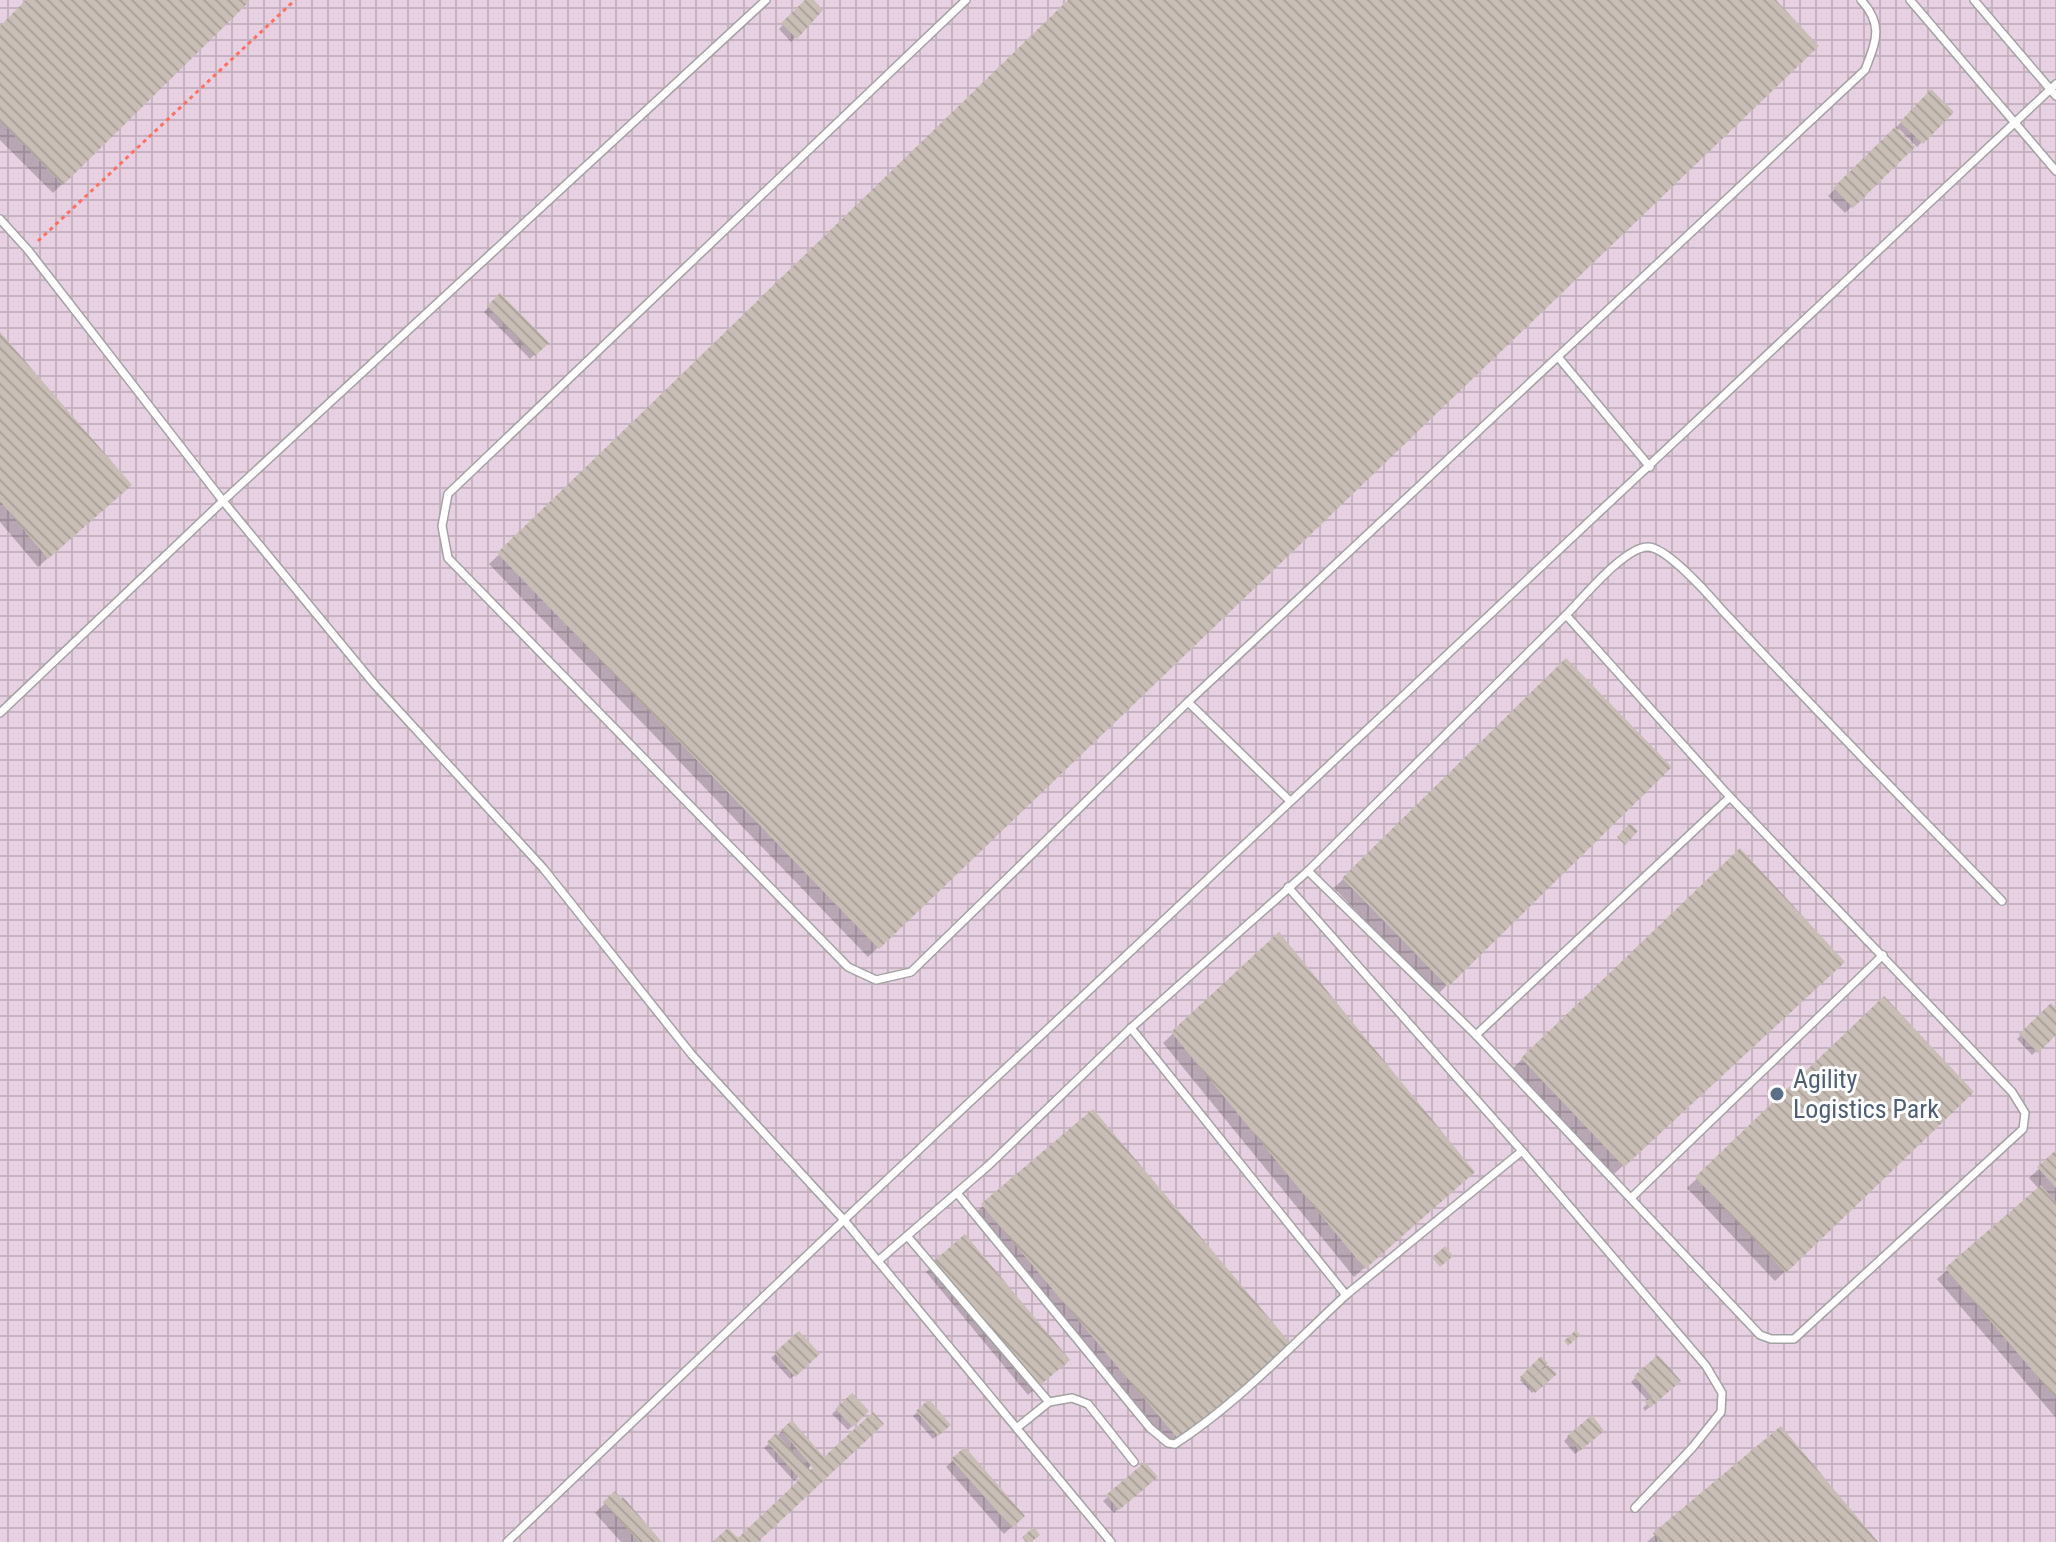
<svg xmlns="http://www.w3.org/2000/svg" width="2056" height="1542" viewBox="0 0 2056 1542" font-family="'Roboto Condensed',sans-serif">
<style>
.industrial{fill:url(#industrial-grid)}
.shadow{fill:#0003}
.building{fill:url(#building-back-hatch)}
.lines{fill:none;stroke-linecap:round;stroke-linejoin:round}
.service-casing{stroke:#a2a2a2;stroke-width:10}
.path{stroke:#ff6f5e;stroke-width:3;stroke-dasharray:4 4;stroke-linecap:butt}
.service{stroke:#fff;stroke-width:7}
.service-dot{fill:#5c6f8a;stroke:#fff;stroke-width:3}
.labels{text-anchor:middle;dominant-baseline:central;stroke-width:6;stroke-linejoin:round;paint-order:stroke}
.service-label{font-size:26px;fill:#4e5e75;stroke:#fff;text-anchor:start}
</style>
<defs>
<pattern id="industrial-grid" width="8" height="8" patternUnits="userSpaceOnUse" patternTransform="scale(2)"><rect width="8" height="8" fill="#e7d0e2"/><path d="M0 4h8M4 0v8" fill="none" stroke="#c6b2c1"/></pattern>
<pattern id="building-back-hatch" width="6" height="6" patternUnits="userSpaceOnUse" patternTransform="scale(2)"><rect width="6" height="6" fill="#c9beb5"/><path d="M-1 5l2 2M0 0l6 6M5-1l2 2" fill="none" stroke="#aca39b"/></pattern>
</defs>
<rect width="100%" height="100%" fill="#ede8df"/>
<rect class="industrial" x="0" y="0" width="2056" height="1542"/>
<g class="shadow">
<polygon points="29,0 244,0 246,2 53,193 0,140 0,29"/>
<polygon points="808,0 811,0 821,10 791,42 779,29"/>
<polygon points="1071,0 1773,0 1816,46 868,957 489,564"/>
<polygon points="1931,92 1951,112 1917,147 1899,129 1897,132 1912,147 1845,213 1828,196"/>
<polygon points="500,296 546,343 530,359 484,312"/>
<polygon points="0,335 120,494 38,567 0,522"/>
<polygon points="1566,661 1669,767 1437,995 1334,888"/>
<polygon points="1740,851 1833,971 1613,1175 1513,1068"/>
<polygon points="1279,935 1463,1181 1354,1277 1163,1043"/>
<polygon points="1884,999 1972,1092 1775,1281 1687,1188"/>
<polygon points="2051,1006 2056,1011 2056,1032 2032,1055 2017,1039"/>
<polygon points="2056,1153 2056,1418 1937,1279 2039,1189 2029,1178"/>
<polygon points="983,1206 1279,1354 1169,1448 973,1215"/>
<polygon points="965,1237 1058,1369 1028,1395 926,1272"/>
<polygon points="799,1333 817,1354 790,1379 771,1358"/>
<polygon points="1657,1357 1678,1381 1645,1411 1643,1408 1649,1402 1631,1382"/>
<polygon points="1541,1359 1554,1374 1532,1393 1520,1380"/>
<polygon points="852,1396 867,1411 848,1430 832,1414"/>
<polygon points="929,1402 949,1425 933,1439 913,1416"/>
<polygon points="792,1422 822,1456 794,1481 764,1448"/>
<polygon points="1598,1435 1575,1454 1564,1441 1568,1437"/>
<polygon points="965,1450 1023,1516 1004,1534 946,1467"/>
<polygon points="1145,1464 1155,1476 1114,1513 1103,1501"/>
<polygon points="615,1494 659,1542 621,1542 595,1513"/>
<polygon points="1655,1535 1875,1542 1647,1542"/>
</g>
<g class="building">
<polygon points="26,0 247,0 249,2 63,185 0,121 0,26"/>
<polygon points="805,0 814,0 823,10 797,39 781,23"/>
<polygon points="1068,0 1776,0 1819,46 879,949 497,553"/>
<polygon points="1931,89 1954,112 1923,144 1900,122"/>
<polygon points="1895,127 1915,147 1853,208 1833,188"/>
<polygon points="500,293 549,343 535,356 487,306"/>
<polygon points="0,332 132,485 48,559 0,501"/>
<polygon points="1566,658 1672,767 1448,987 1342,878"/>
<polygon points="1630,823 1638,831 1625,845 1617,837"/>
<polygon points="1740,848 1845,962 1624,1167 1521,1058"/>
<polygon points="1279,932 1475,1172 1365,1269 1171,1032"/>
<polygon points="1884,996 1974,1092 1786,1273 1695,1177"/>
<polygon points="2051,1003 2056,1008 2056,1035 2038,1053 2019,1034"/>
<polygon points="1093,1109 1291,1344 1179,1440 981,1204"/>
<polygon points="2056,1150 2056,1188 2037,1167"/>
<polygon points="2041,1185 2056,1202 2056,1398 1945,1268"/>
<polygon points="965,1234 1070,1360 1038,1387 934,1261"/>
<polygon points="1445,1246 1453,1256 1440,1267 1432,1258"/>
<polygon points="1576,1330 1580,1335 1568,1346 1564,1341"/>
<polygon points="799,1331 820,1354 795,1377 774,1353"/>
<polygon points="1658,1355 1681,1381 1650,1408 1645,1402 1652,1397 1634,1376"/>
<polygon points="1541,1356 1548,1363 1532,1378 1548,1365 1557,1374 1535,1393 1520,1377"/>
<polygon points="852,1393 869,1411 853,1427 835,1409"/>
<polygon points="929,1399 951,1425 938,1436 916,1411"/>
<polygon points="873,1412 884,1424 758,1542 712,1542 728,1528 738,1538 800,1479 767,1442 776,1433 810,1470 813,1468 781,1430 792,1420 824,1457"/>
<polygon points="1592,1415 1604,1431 1580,1451 1567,1436"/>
<polygon points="1781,1426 1878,1542 1660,1542 1653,1533"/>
<polygon points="965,1447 1025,1516 1012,1528 951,1459"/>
<polygon points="1145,1462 1158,1477 1119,1510 1106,1495"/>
<polygon points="615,1491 621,1499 623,1497 662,1542 639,1542 603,1502"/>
<polygon points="1034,1527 1040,1535 1031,1542 1026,1542 1022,1537"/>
</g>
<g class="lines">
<defs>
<g id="service">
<polyline points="966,0 448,494 442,526 448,558 848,967 876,980 911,972 1188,702 1290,801"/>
<polyline points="1910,0 2056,171"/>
<polyline points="1974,0 2056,96"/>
<polyline points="0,219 28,250 223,501 375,685 543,868 692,1055 844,1220 1111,1542"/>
<polyline points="1558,357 1650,467"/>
<polygon points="1566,615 1730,797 2012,1092 2025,1113 2023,1129 1794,1339 1771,1339 1760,1335 1476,1035 1308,871"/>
<path d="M1566,615C1582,599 1626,545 1649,547C1668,549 1709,595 1722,610C1814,709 1908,805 2002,901"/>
<path d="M1188,702L1865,70C1876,41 1884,25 1861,0"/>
<polyline points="0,713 223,501 766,0"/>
<polyline points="1131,1028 1346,1295 1522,1151 1288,887"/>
<polyline points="1476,1035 1730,797"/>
<polyline points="1522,1151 1706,1366 1722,1393 1721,1412 1692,1448 1635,1508"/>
<path d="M957,1193L1150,1428L1168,1443L1175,1444C1238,1403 1291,1346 1346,1295"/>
<polyline points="1632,1197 1883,955"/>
<polyline points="908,1237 1049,1402 1018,1427"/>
<polyline points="878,1261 989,1165 1131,1028 1308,871"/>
<polyline points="1049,1402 1072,1398 1088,1404 1134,1462"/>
<polyline points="507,1542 844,1220 2056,84"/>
</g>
</defs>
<use href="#service" class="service-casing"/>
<polyline class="path" points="38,241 295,0"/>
<use href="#service" class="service"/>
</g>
<circle class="service-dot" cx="1777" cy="1094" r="8"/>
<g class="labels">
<g class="service-label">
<text x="1793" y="1079">Agility<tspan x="1793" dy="30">Logistics Park</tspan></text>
</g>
</g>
</svg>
